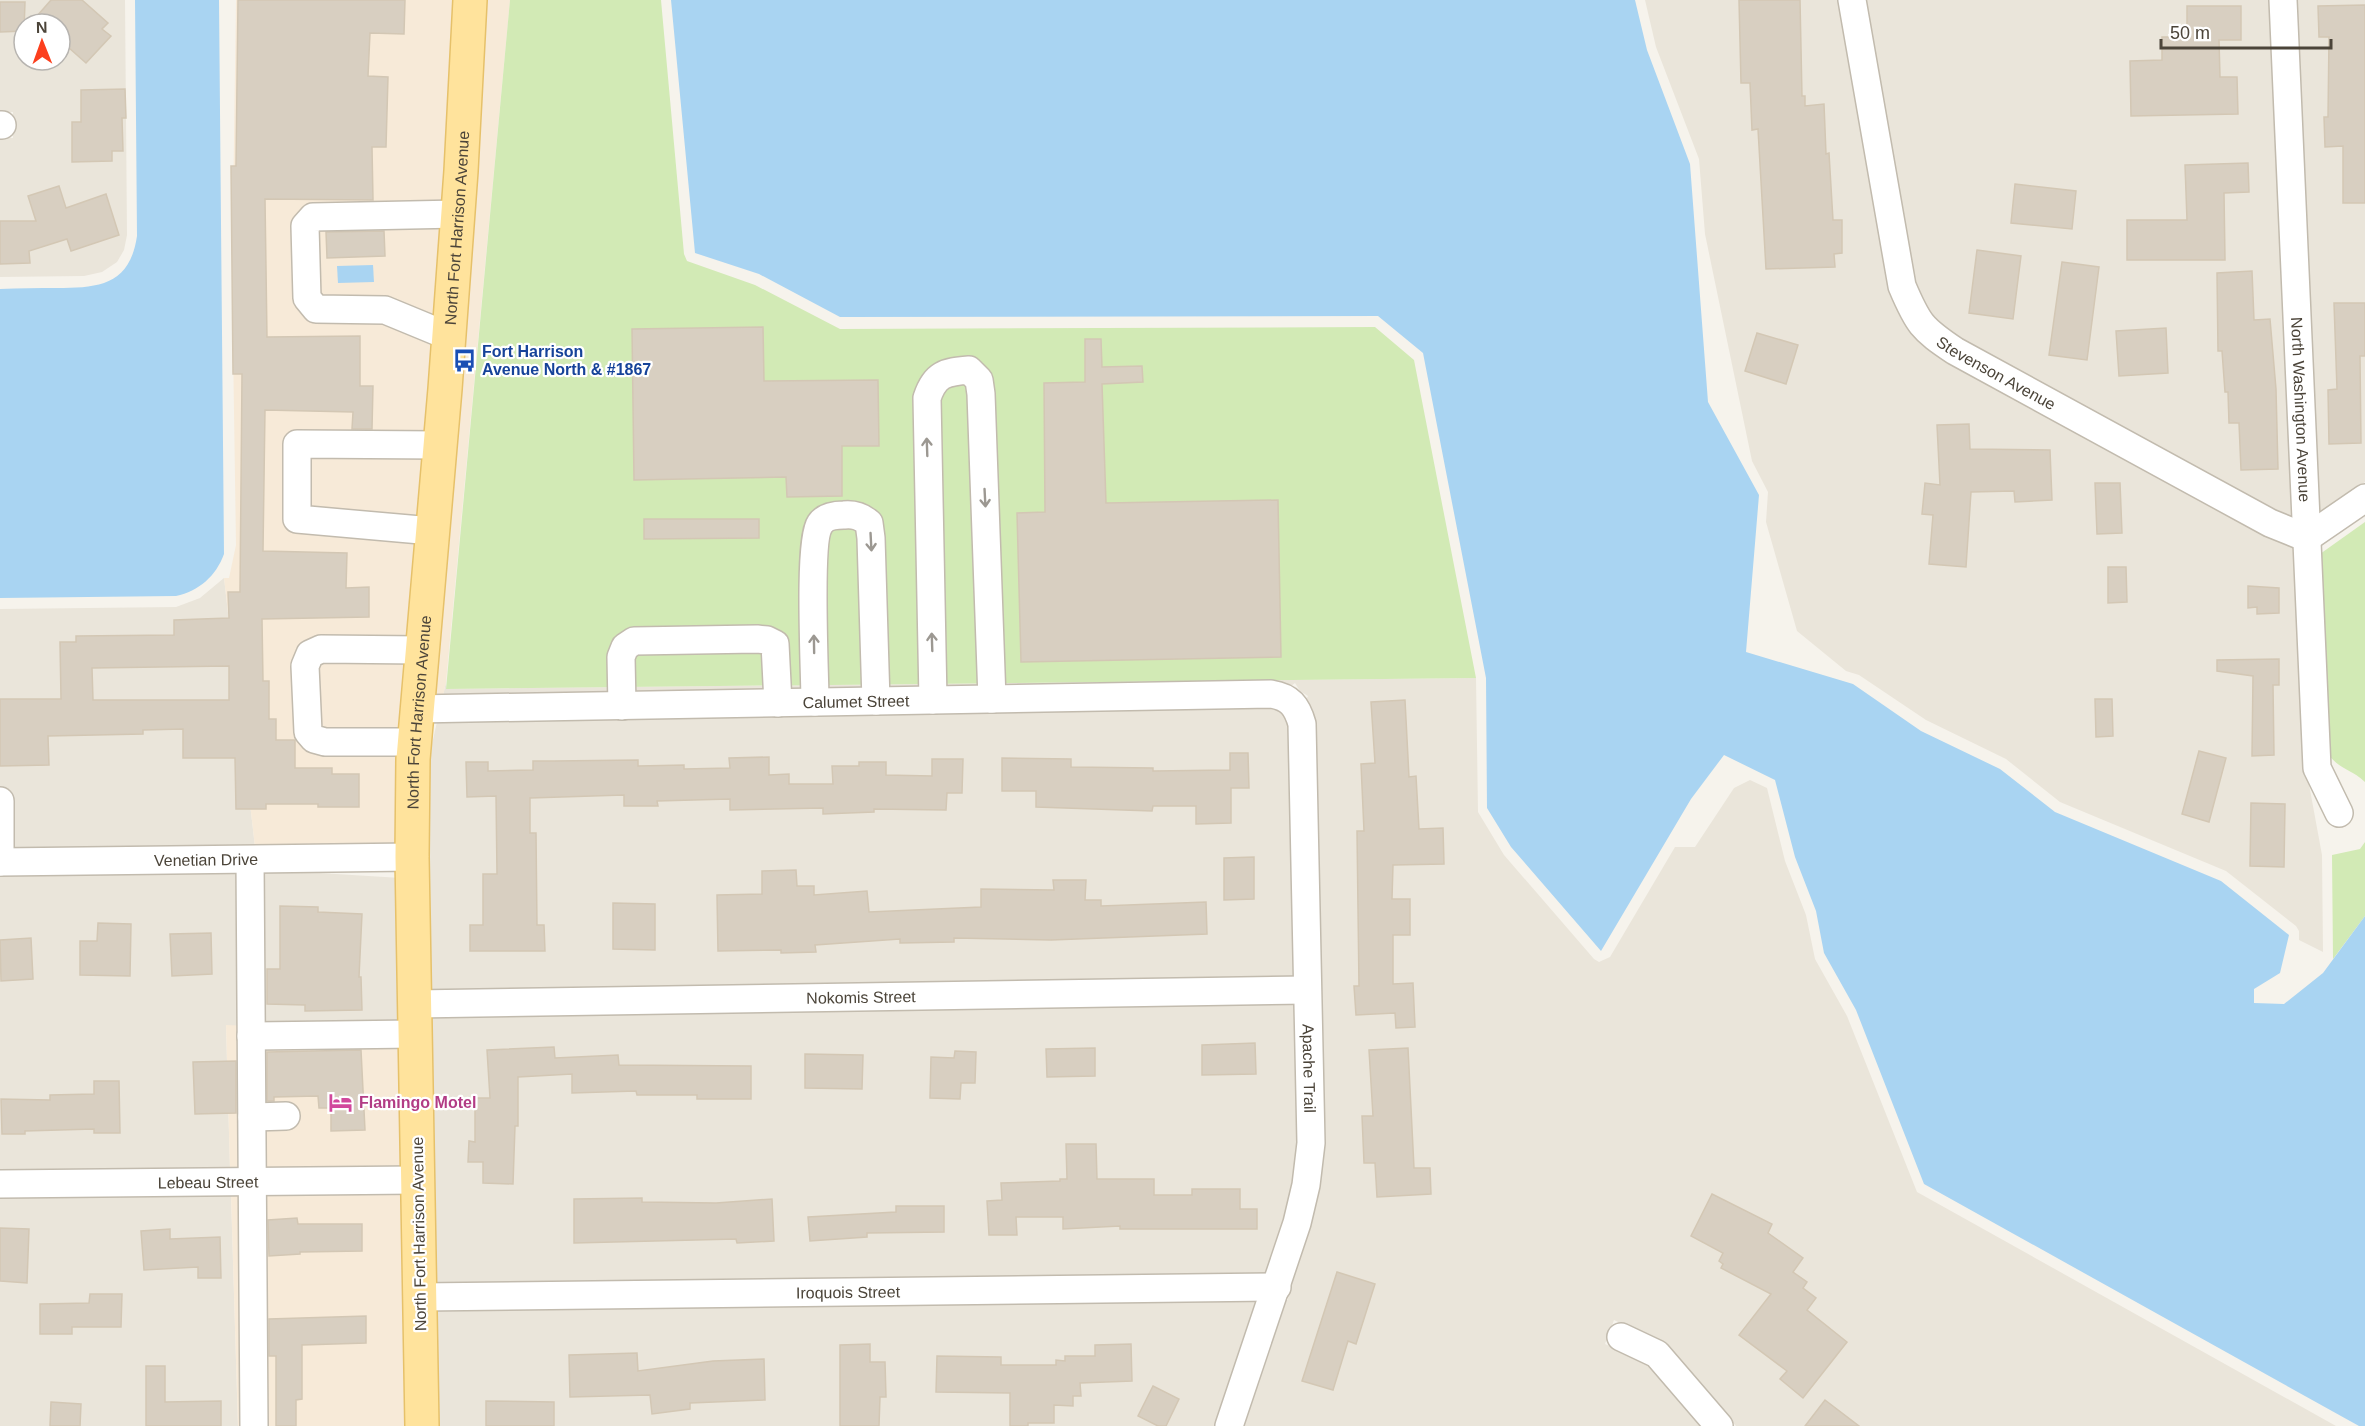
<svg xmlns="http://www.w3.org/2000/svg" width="2365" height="1426" viewBox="0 0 2365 1426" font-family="Arial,sans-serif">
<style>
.residential{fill:#eae5da;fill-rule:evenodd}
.commercial{fill:#f7ead8}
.green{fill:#d2eab5}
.water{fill:#a9d4f2}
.building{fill:#d8cfc1;stroke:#d3c7b4;stroke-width:1.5;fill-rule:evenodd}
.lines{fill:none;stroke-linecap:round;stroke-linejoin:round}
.minor-casing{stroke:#c2bbae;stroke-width:30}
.major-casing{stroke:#e6c16a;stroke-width:36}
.minor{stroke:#fff;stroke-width:27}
.major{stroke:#ffe39c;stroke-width:33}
.oneway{stroke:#9c9892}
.labels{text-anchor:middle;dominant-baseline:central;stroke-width:4.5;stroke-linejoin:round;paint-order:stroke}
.street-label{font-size:16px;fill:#4b4439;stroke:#fff}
.transit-label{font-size:16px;font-weight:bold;fill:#164399;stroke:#fff;text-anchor:start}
.hotel-label{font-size:16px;font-weight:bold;fill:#b23c85;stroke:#fff;text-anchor:start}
</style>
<rect width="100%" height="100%" fill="#f6f3ec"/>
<g class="residential">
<path d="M0,0H125L127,235L124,250L117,262L102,272L84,276L0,277V138H13V112H0ZM24,24H60V60H24Z"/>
<polygon points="1645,0 1840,0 1891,289 1905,323 1922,344 1951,363 2296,547 2306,768 2322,855 2323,952 2299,940 2299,931 2296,926 2226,871 2060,802 2006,759 1926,720 1859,675 1846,671 1797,631 1766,522 1768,492 1752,461 1705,234 1699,159 1656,47"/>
<polygon points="1864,0 2271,0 2295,519 2274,511 1961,339 1935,323 1924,308 1913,282"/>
<polygon points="2295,0 2365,0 2365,482 2318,514"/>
<polygon points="224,578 255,847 0,849 0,609 176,607 200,598"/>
<polygon points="1476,678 1478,812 1504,855 1594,959 1599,962 1610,957 1675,847 1695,847 1734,788 1750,780 1767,788 1785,861 1806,915 1815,959 1847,1016 1917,1192 2336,1426 1736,1426 1665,1345 1614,1320 1605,1344 1650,1365 1703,1426 1242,1426 1285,1300 1288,1300 1288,1289 1308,1227 1306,700 1308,696 1300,691 1295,683 1291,686 1271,681 443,696 446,682 446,689"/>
<polygon points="1271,708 1284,712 1290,726 1295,977 426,991 424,779 437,722"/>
<polygon points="303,872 401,878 405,1117 226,1026 230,1169 0,1171 0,876"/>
<polygon points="1295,1003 1299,1142 1295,1183 1268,1274 431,1284 427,1017"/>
<polygon points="231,1195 238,1426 0,1426 0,1197"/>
<polygon points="1259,1300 1216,1426 434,1426 432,1310"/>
</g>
<g class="commercial">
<polygon points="236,0 458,0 400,844 255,847 224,578 229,578 236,545 232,278"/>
<polygon points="482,0 510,0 446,682 443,696 429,696"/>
<polygon points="226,1025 401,1032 405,1167 230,1169"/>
<polygon points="406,1193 410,1426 238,1426 231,1195"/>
</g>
<g class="green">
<polygon points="510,0 661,0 684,254 687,261 755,285 840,329 1375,327 1414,360 1476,678 446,689"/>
<path d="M2365,522V782C2350,768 2341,771 2328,754L2320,554Z"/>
<polygon points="2365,842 2365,916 2333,959 2332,855 2360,849"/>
</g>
<g class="water">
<path d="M135,0H219L224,554C216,576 199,591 176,596L0,598V289C19,288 38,288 57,288C99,288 130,285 137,236Z"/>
<polygon points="671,0 1635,0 1647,50 1690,164 1708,402 1759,495 1746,652 1853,684 1921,731 2000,769 2055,812 2221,881 2289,935 2280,973 2254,989 2254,1003 2284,1004 2323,973 2365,916 2365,1426 2359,1426 1924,1184 1856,1010 1824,953 1816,911 1795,857 1775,780 1724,755 1691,799 1601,951 1511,847 1487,808 1486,678 1423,353 1378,316 840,317 759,274 695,253"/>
<polygon points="373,265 374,282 338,283 337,266"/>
</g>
<g class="building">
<polygon points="51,0 82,0 108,23 102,29 111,36 86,63 60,40 60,24 30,24"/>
<path d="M238,0H405L404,34L370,33L368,76L388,77L386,147H372L373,200L265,199L267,337L360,336V386H373L372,429H352L353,412L265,410L263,551L347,553L346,588L369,587V617L262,619L263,681H269V719H276V740H295V768H332V774H359V807H318V804H266V809H236L235,758H183V729L143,730V734L48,736L49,765L0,766V699H61L60,642H76V636L174,635V620L229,618L228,592H240L242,374H233L231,166H236ZM229,666V700H93L92,668Z"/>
<polygon points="1739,0 1800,0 1802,96 1805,96 1805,106 1824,104 1826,154 1829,153 1833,220 1842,220 1842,253 1834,254 1835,267 1766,269 1758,129 1752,130 1750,83 1741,83"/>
<polygon points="0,2 25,2 24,31 0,32"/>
<polygon points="2365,5 2365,203 2343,203 2343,146 2325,147 2324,117 2328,117 2329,37 2319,37 2318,6"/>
<polygon points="2187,6 2241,6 2241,40 2219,40 2220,77 2237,77 2238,114 2131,116 2130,61 2162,60 2162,37 2173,37 2172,26 2187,26"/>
<polygon points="125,89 126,118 122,118 123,151 112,151 112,161 72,162 72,122 81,122 81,90"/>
<polygon points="2248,163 2249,192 2224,193 2225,260 2127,260 2127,220 2187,220 2185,165"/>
<polygon points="2015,184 2076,191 2072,229 2011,223"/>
<polygon points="59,186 66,208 106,194 119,235 71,251 67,239 29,251 30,263 0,264 0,221 36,221 28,196"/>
<polygon points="384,231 385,256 327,258 326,232"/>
<polygon points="1977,250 2021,256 2013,319 1969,313"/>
<polygon points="2062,262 2099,267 2087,360 2049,355"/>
<polygon points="2252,271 2254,320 2270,319 2276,389 2278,469 2241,470 2239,423 2229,423 2228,392 2225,392 2222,351 2218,351 2217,273"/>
<polygon points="2334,303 2365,303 2365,356 2360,356 2361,443 2329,444 2328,390 2337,389"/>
<polygon points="763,327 764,381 878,380 879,446 842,446 842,496 787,497 786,477 634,480 632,329"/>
<polygon points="2166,328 2168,373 2119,376 2116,331"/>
<polygon points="1757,333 1798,345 1786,384 1745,371"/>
<polygon points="1085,339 1101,339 1102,367 1142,366 1143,382 1102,384 1106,503 1278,500 1281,657 1021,662 1017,513 1045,512 1044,383 1085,382"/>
<polygon points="1969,424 1970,449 2050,450 2052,500 2015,502 2014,491 1971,492 1966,567 1929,564 1933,515 1922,514 1925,483 1940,485 1937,425"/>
<polygon points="2095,483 2120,483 2122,533 2097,534"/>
<polygon points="644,519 759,519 759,538 644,539"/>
<polygon points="2108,567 2126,567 2127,602 2108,603"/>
<polygon points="2248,586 2279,588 2279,613 2257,614 2257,607 2248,608"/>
<polygon points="2279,659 2279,685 2273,685 2274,755 2252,756 2253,676 2217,671 2217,660"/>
<polygon points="2095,699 2112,699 2113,736 2096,737"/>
<polygon points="1405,700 1409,777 1416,776 1419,829 1443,828 1444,864 1393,865 1392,899 1410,899 1410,935 1393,935 1393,984 1413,983 1415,1027 1396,1028 1395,1013 1356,1015 1354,986 1359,986 1357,831 1364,831 1361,764 1375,763 1371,702"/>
<polygon points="2199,751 2226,758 2209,822 2182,814"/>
<polygon points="1230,753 1248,753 1249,788 1231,788 1231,823 1196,824 1196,806 1153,806 1152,811 1036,807 1036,791 1002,791 1002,758 1071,759 1071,767 1153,768 1153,771 1230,770"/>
<polygon points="769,757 769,775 789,774 789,784 833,784 832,766 859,766 859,762 886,762 886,775 932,776 932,759 963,759 962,793 947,793 946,810 874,809 874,812 823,814 823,808 730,810 730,799 657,801 658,806 624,806 624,795 530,798 530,833 536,833 537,925 544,925 545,951 470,951 470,925 483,925 483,874 497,874 496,796 467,797 466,762 488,762 488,771 533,770 533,761 554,761 638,760 638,766 684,765 684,769 730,768 729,758"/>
<polygon points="2251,803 2285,804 2284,867 2250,866"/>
<polygon points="1254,857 1254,899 1224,900 1224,858"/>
<polygon points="796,870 797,886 814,886 814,895 867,891 869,912 981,907 981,889 1054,890 1053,880 1086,880 1085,900 1101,900 1101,906 1206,902 1207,934 1051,940 954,938 954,942 900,943 900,939 815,945 816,952 781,953 781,950 718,951 717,895 762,894 762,871"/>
<polygon points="613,903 655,904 655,950 613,949"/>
<polygon points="280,906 318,907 318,912 362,914 359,977 361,977 362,1010 305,1011 305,1005 267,1004 267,969 280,969"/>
<polygon points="98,923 131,924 130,976 80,975 80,941 97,941"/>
<polygon points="211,933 212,974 172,976 170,934"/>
<polygon points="31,938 33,979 1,981 0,940"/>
<polygon points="1255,1043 1256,1074 1202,1075 1202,1045"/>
<polygon points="554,1047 555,1058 618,1055 619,1065 751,1066 751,1099 697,1099 697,1095 637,1095 636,1091 572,1093 572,1074 518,1077 518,1126 515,1126 513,1184 483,1183 483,1162 468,1162 469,1141 475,1142 475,1098 490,1098 487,1050"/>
<polygon points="1095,1048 1095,1076 1047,1077 1046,1049"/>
<polygon points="1408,1048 1414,1168 1430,1168 1431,1194 1377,1197 1375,1163 1364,1163 1362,1116 1373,1116 1369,1050"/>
<polygon points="361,1050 365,1130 331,1131 331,1108 319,1108 318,1096 274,1097 274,1101 267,1101 267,1052"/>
<polygon points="955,1051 976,1052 975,1083 961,1083 960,1099 930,1098 931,1057 954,1058"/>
<polygon points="805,1054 863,1055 862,1089 805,1088"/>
<polygon points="236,1061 236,1113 195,1114 193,1062"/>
<polygon points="94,1081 119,1081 120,1133 94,1133 94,1129 25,1131 25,1134 2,1134 1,1099 50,1100 50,1095 94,1094"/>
<polygon points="1066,1144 1096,1144 1097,1179 1154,1179 1154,1195 1192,1195 1192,1189 1240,1189 1240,1209 1257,1209 1257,1229 1120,1229 1120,1226 1063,1229 1063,1217 1016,1217 1017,1235 989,1235 987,1201 1002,1200 1001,1183 1060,1181 1060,1179 1067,1179"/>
<polygon points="1712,1194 1772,1224 1768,1233 1803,1258 1793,1272 1807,1282 1803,1288 1816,1298 1807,1310 1847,1342 1803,1398 1780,1379 1787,1371 1739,1335 1771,1294 1721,1268 1723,1264 1719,1261 1723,1253 1691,1236"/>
<polygon points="642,1198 642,1202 716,1203 772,1199 774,1241 737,1243 736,1239 574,1243 574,1199"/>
<polygon points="896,1206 944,1206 944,1232 867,1233 867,1237 810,1241 808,1217 896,1212"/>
<polygon points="297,1218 298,1224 362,1224 362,1251 300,1252 300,1254 269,1256 268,1220"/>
<polygon points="0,1228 29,1229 27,1283 0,1281"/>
<polygon points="170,1229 170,1239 220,1237 221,1278 198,1278 198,1267 144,1270 141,1231"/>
<polygon points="1337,1272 1375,1284 1356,1344 1348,1341 1333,1390 1302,1381"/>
<polygon points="90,1294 122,1294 121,1327 72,1327 72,1334 40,1334 40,1304 89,1303"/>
<polygon points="366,1316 366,1343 302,1345 302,1399 296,1400 296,1426 276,1426 276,1356 269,1356 269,1319"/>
<polygon points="870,1344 870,1362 885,1362 886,1397 880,1397 879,1426 840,1426 840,1345"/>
<polygon points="1131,1344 1132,1381 1080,1383 1081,1396 1073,1396 1073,1406 1054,1405 1054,1423 1028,1423 1028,1426 1010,1426 1010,1393 936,1392 937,1356 1001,1357 1001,1365 1056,1365 1056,1360 1065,1361 1065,1356 1095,1356 1095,1345"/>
<polygon points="637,1353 638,1371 713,1361 764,1359 765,1400 690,1403 690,1409 652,1414 650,1395 570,1397 569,1355"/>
<polygon points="146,1366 165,1366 165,1402 221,1401 221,1426 146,1426"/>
<polygon points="1153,1386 1179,1399 1166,1426 1158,1426 1138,1416"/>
<polygon points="1825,1400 1859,1426 1805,1426"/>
<polygon points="486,1401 554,1402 554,1426 486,1426"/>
<polygon points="51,1402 81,1404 80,1426 50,1426"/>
</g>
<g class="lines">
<defs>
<g id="minor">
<path id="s1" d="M1852,0L1902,286C1918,324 1922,329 1955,351L2270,523L2307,538L2365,498"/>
<path id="s2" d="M2283,0L2317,768L2339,813"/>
<polyline points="0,125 2,125"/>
<polyline points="448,336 385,310 316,309 307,298 305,226 313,217 458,214"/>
<polyline points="432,531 297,519 297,444 440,445"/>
<path d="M933,700L927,398C935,374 945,372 969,370L979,380L981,394L992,699"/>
<path d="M815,702C815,674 808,541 820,524C825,516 835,515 844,515C854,514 861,516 869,523L871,538L876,701"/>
<polyline points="622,706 621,657 625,647 634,641 757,639 767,640 775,644 778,703"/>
<path id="s3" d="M416,709L1271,694C1290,697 1297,706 1302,724L1311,1143L1306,1185L1297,1223L1229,1426"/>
<polyline points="414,742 325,742 314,739 308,732 305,666 310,654 321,649 421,650"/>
<polyline points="0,801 0,862"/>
<polyline points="250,860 254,1426"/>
<path id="s4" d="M0,862L412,857"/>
<path id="s5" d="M415,1004L1307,990"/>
<polyline points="251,1036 415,1034"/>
<polyline points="252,1117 286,1116"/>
<path id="s6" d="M0,1184L417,1180"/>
<path id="s7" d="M420,1297L1277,1287"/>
<polyline points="1621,1337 1657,1354 1719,1426"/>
</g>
<g id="major">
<path id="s8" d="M422,1426L412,857L413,759L445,389L461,171L470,0"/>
</g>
</defs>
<use href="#minor" class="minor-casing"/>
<use href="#major" class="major-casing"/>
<use href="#minor" class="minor"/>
<use href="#major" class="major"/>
</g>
<defs><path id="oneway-shaft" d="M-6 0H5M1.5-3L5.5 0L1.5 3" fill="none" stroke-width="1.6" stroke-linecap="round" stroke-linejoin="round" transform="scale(1.5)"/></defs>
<g class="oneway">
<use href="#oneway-shaft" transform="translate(927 447) rotate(-92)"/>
<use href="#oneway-shaft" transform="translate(985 498) rotate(87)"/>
<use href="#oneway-shaft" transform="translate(871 542) rotate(87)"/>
<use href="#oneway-shaft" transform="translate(932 642) rotate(-92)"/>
<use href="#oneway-shaft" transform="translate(814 644) rotate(-91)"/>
</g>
<defs>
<symbol id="bus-bare" viewBox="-9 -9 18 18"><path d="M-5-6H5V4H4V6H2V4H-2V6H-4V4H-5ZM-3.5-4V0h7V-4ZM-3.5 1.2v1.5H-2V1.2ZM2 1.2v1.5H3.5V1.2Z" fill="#1a4fb4" stroke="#fff" stroke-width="2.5" paint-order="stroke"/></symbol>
<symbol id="hotel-bare" viewBox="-9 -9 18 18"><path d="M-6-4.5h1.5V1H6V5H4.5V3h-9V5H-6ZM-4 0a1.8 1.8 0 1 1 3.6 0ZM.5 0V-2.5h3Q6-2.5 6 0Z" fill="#d1479c" stroke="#fff" stroke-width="2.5" paint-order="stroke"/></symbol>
</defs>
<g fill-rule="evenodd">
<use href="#bus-bare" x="448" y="344" width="33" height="33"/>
<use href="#hotel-bare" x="324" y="1086" width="33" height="33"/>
</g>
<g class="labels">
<g class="street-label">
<text stroke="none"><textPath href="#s8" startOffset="1200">North Fort Harrison Avenue</textPath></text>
<text stroke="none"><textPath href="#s1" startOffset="423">Stevenson Avenue</textPath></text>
<text stroke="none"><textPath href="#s2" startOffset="410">North Washington Avenue</textPath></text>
<text stroke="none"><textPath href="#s3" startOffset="440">Calumet Street</textPath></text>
<text stroke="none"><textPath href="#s8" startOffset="714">North Fort Harrison Avenue</textPath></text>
<text stroke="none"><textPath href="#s4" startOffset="206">Venetian Drive</textPath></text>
<text stroke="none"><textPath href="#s5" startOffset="446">Nokomis Street</textPath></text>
<text stroke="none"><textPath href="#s3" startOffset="1246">Apache Trail</textPath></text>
<text stroke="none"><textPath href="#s6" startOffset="208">Lebeau Street</textPath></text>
<text transform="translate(419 1234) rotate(-91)">North Fort Harrison Avenue</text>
<text stroke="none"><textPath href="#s7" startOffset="428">Iroquois Street</textPath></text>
</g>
<g class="transit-label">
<text x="482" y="351">Fort Harrison<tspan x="482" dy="18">Avenue North &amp; #1867</tspan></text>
</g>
<g class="hotel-label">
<text x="359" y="1102">Flamingo Motel</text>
</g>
</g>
<g transform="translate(42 42) rotate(359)"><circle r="28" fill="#ffffff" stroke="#b7b4b0" stroke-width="1.5"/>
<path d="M0-4.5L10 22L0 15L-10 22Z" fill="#fc3f1d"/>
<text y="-9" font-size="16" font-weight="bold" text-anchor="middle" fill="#4b4439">N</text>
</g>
<path d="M2161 39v9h170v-9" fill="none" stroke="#4b4439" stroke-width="3"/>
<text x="2170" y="39" font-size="18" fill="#4b4439" stroke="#ffffff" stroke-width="4.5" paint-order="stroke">50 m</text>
</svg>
